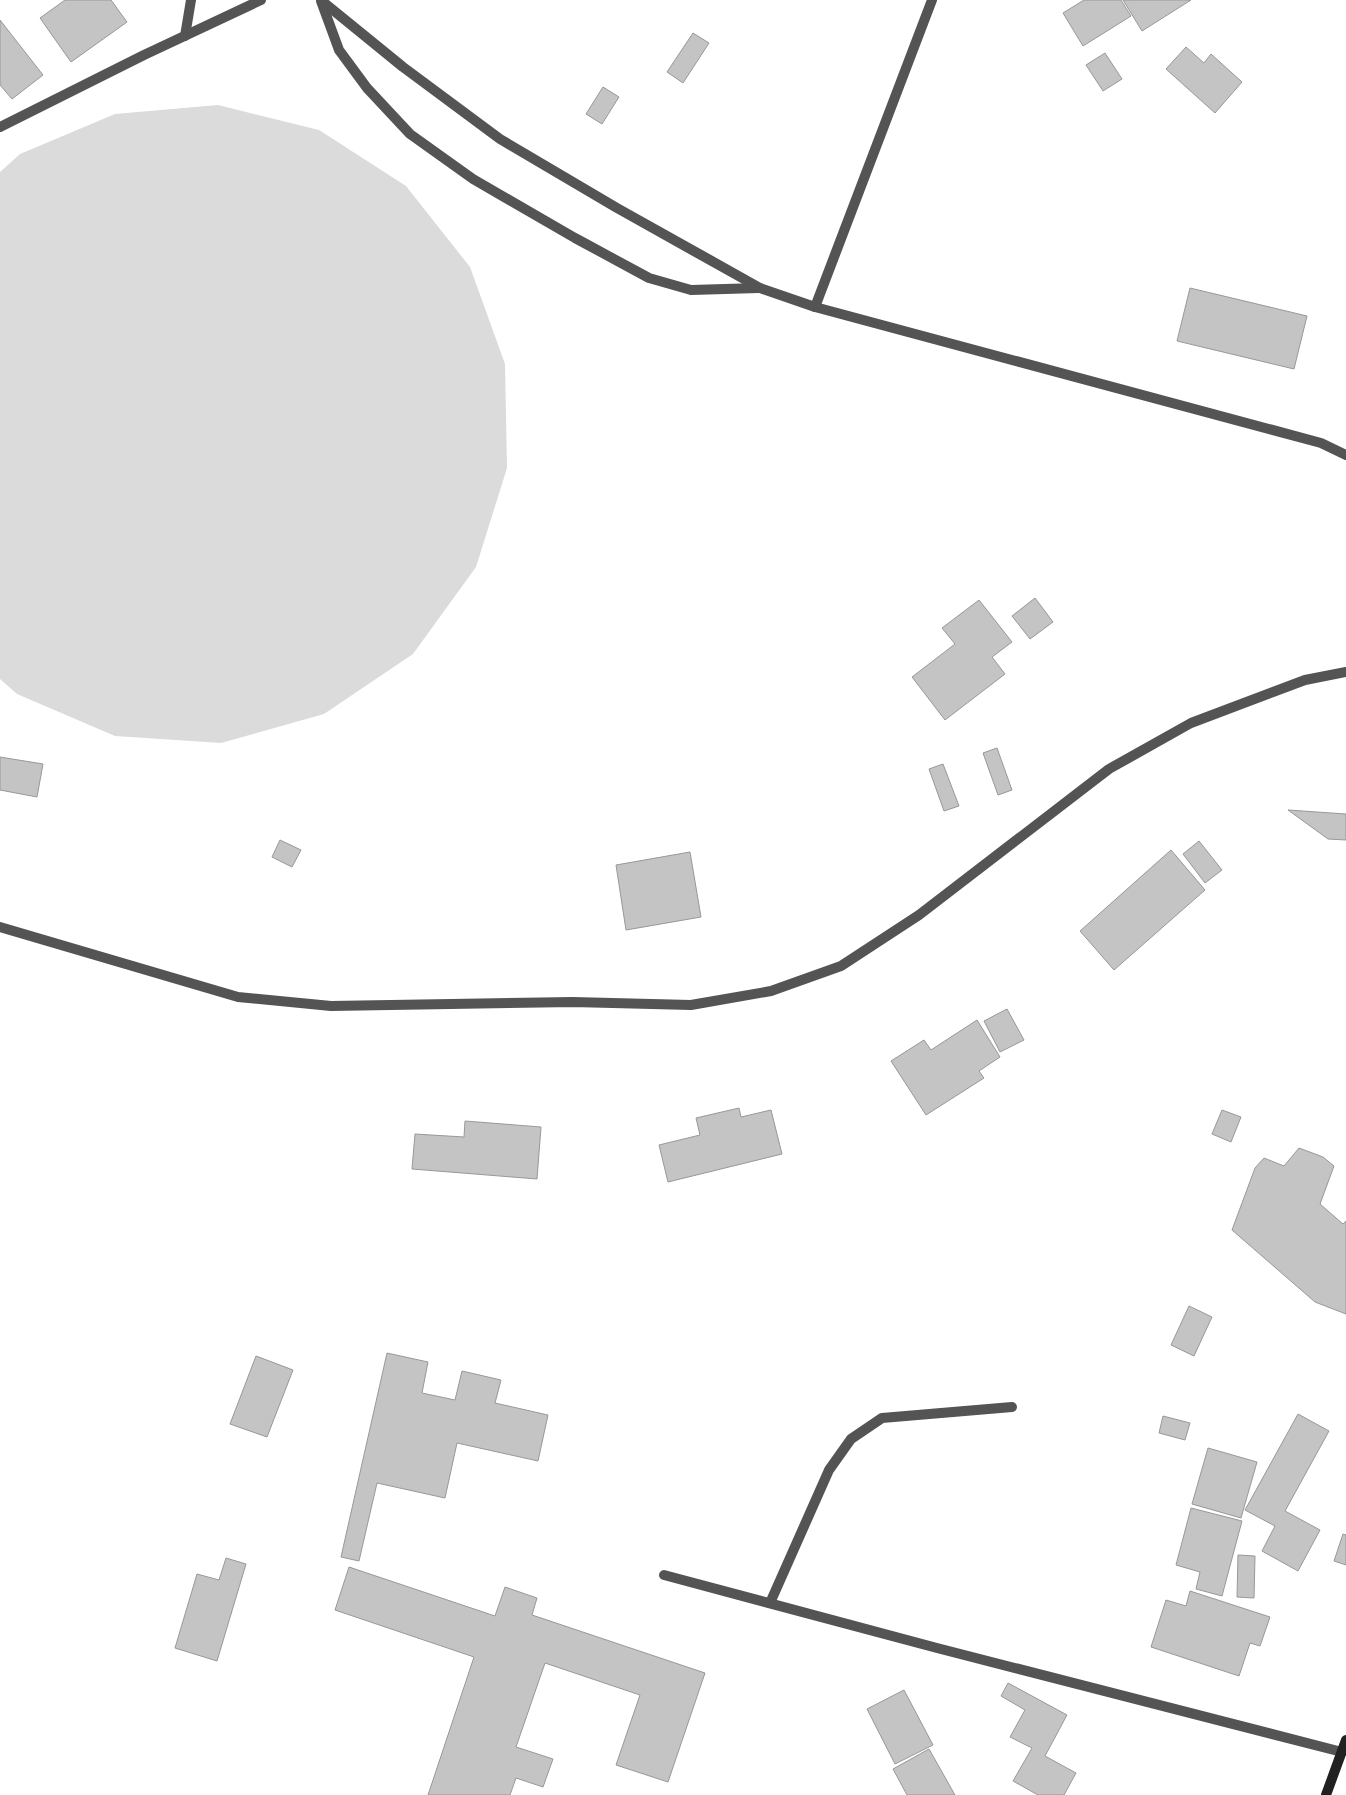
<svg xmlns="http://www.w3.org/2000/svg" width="1346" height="1795" viewBox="0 0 1346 1795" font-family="Karla,sans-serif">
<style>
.green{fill:#dbdbdb}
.building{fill:#c4c4c4;stroke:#989898}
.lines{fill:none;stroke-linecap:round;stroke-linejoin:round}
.lane{stroke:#545454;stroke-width:10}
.street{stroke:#545454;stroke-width:10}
.secondary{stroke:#212121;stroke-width:10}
</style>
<rect width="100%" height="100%" fill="#fff"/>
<polygon class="green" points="218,105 319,130 406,186 470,267 505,364 507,468 476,567 413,654 324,714 221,743 115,736 17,694 0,679 0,172 20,154 115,114"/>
<g class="building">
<polygon points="65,0 111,0 127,22 71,62 40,18"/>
<polygon points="1084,0 1121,0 1131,16 1083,46 1063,13"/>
<polygon points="1123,0 1191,0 1142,31"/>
<polygon points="0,20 43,75 12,99 0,85"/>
<polygon points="693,33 709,43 683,83 667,72"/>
<polygon points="1186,47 1204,63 1211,54 1242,82 1215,113 1166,69"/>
<polygon points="1105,53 1122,79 1103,91 1086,65"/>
<polygon points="603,87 619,97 602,124 586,114"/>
<polygon points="1190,288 1307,316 1294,369 1177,341"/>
<polygon points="1035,598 1053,622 1030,639 1012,616"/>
<polygon points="979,600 1012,642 992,657 1005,674 945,720 912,677 955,644 942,628"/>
<polygon points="997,748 1012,790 998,795 983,753"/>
<polygon points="0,757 43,764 37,797 0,790"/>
<polygon points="943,764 959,806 944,811 929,769"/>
<polygon points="1288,810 1346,814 1346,840 1328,839"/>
<polygon points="280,840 301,850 292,867 272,857"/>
<polygon points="1199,841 1222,870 1205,883 1183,854"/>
<polygon points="1171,850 1205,890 1114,970 1080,931"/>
<polygon points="690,852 701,917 626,930 616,865"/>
<polygon points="1007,1009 1024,1040 1000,1052 984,1021"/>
<polygon points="977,1020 1000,1057 979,1071 984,1078 926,1115 891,1061 924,1040 931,1050"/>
<polygon points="739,1108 741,1117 771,1110 782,1154 668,1182 659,1145 700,1135 696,1118"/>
<polygon points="1222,1110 1241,1117 1231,1142 1212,1134"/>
<polygon points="465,1121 541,1127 537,1179 412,1169 415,1134 464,1137"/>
<polygon points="1299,1148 1323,1157 1334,1166 1320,1204 1343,1224 1346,1221 1346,1314 1315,1302 1232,1230 1255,1168 1264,1158 1284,1166"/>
<polygon points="1189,1306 1212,1317 1194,1356 1171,1345"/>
<polygon points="387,1353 428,1362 422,1393 455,1400 462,1371 501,1380 495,1403 548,1415 538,1461 457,1443 445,1498 377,1483 359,1561 341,1557"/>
<polygon points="256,1356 293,1370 267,1437 230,1424"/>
<polygon points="1298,1414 1329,1431 1285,1511 1320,1530 1298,1571 1262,1551 1275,1526 1245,1510"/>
<polygon points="1163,1416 1190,1423 1185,1440 1159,1433"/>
<polygon points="1208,1448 1257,1462 1241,1518 1192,1504"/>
<polygon points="1191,1508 1242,1521 1222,1596 1196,1589 1200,1572 1176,1565"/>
<polygon points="1343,1534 1346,1535 1346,1565 1334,1561"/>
<polygon points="1238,1555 1255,1556 1254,1598 1237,1597"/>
<polygon points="226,1558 246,1564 217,1661 175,1648 197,1574 219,1580"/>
<polygon points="349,1567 495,1616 505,1587 537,1598 532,1615 705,1673 668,1782 616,1765 640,1695 545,1663 516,1747 553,1759 543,1787 516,1778 510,1795 428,1795 474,1657 335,1610"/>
<polygon points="1190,1591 1270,1617 1260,1646 1250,1643 1239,1676 1151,1647 1166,1600 1186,1606"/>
<polygon points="1008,1683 1067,1715 1045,1756 1076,1773 1064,1795 1038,1795 1013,1781 1032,1748 1010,1737 1025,1710 1001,1696"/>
<polygon points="904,1690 933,1745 895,1764 867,1709"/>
<polygon points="929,1749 955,1795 907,1795 893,1769"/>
</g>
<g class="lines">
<g class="lane">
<polyline points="185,36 191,0"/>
<polyline points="664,1575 937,1648 1342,1752"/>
<polyline points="770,1603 829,1470 851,1439 882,1418 1012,1407"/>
</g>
<g class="street">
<polyline points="321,1 339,50 367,88 410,134 473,179 575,238 649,278 691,290 759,288"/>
<polyline points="322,1 403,67 500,139 617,208 760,288 815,307 1321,443 1346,455"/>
<polyline points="0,127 144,55 261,0"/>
<polyline points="815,307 932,0"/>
<polyline points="0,927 238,997 331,1006 573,1002 691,1005 771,991 841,966 919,915 1109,769 1191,723 1305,680 1346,672"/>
</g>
<polyline class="secondary" points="1326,1795 1346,1740"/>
</g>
</svg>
